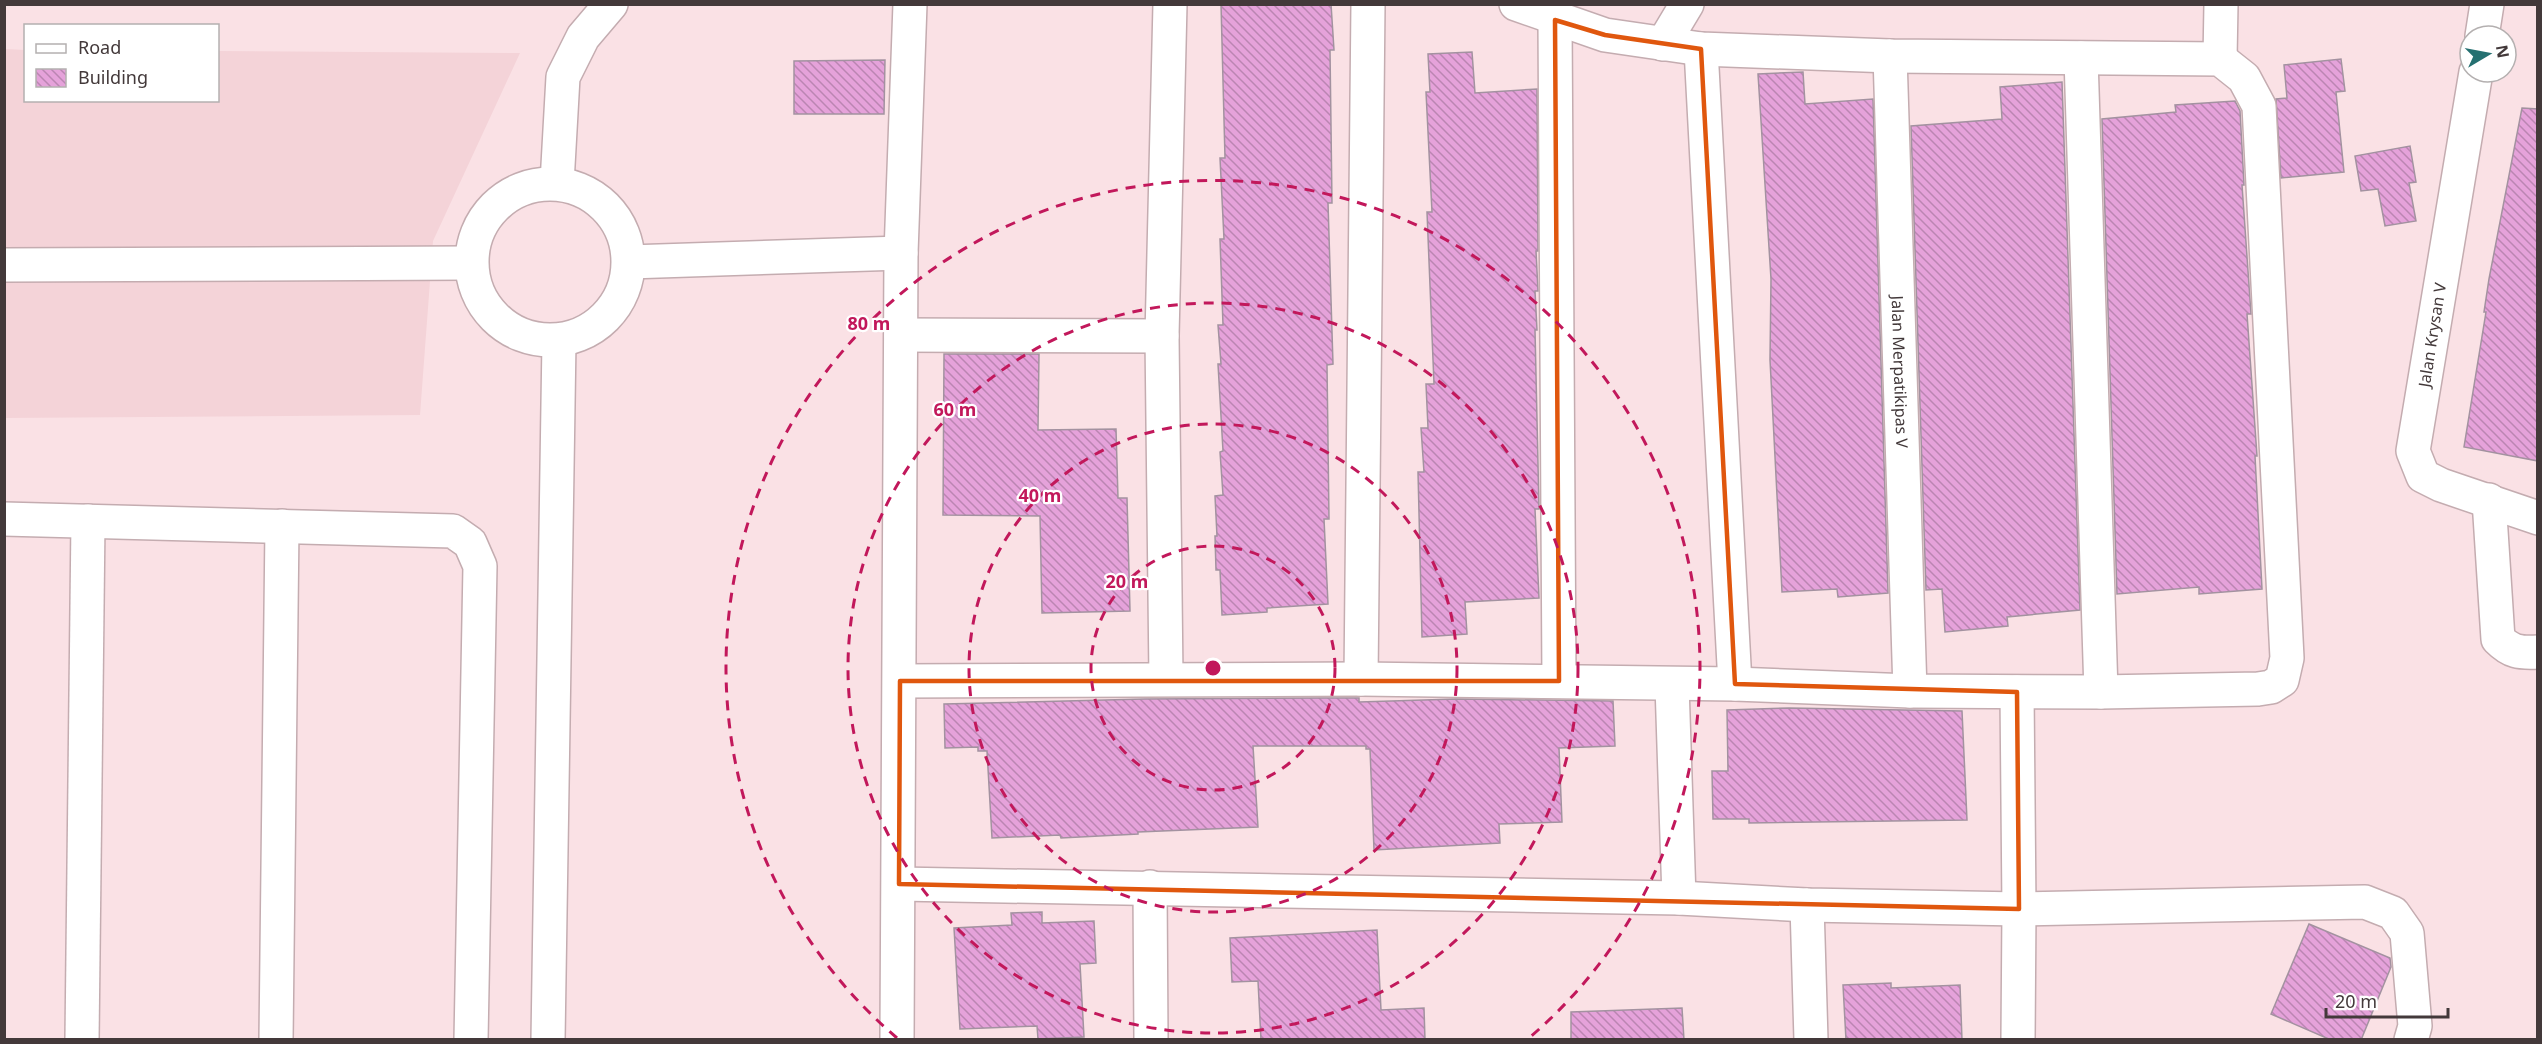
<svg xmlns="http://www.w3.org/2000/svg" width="2542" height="1044" viewBox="0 0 2542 1044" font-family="'Noto Sans',sans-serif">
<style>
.built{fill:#f4d3d8}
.building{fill:url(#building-back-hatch);stroke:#a392a0;stroke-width:1.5}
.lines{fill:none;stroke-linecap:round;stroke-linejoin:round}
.minor-casing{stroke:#c4acb0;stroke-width:36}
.minor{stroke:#fff;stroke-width:33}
.marked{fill:none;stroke:#e0570e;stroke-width:4.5;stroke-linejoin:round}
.ring{fill:none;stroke:#c2185b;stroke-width:3;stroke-dasharray:10 8}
.labels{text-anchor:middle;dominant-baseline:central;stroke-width:4.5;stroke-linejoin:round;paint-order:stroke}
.street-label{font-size:16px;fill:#43393a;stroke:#fff}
.centre{fill:#c2185b;stroke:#fff;stroke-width:3}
.ring-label{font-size:18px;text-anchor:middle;font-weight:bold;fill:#c2185b;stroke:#fff;stroke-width:4.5;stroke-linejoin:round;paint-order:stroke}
</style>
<defs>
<pattern id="building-back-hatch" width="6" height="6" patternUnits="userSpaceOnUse" patternTransform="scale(1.5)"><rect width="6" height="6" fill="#e5a2da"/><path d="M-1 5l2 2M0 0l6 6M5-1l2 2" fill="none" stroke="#bb85b2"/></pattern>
</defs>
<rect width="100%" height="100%" fill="#fae1e5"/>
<polygon class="built" points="5,49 25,50 26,100 218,100 218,51 520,53 433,241 420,415 5,418"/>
<g class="building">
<polygon points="1221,4 1331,4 1334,50 1330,50 1332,203 1328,203 1333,364 1327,365 1329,519 1324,519 1328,604 1267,608 1267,612 1222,615 1220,570 1216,570 1215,536 1217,536 1215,496 1223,495 1220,452 1223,451 1218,364 1221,364 1218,325 1223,325 1220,239 1224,239 1220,158 1225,158"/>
<polygon points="1472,52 1475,93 1537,89 1538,251 1536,251 1538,291 1535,291 1537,330 1535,330 1539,509 1535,509 1539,598 1465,602 1467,634 1422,637 1418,472 1424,472 1421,428 1428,428 1426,384 1434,384 1427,212 1432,212 1426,92 1430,92 1428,54"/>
<polygon points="2341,59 2345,91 2336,92 2344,172 2281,178 2276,99 2287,98 2284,65"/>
<polygon points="885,60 884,114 794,114 794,61"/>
<polygon points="1803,72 1805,104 1873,99 1888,593 1838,597 1837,589 1782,592 1770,360 1771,279 1758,74"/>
<polygon points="2062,82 2080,610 2007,617 2008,626 1945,632 1942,589 1926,590 1911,126 2002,119 2000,87"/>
<polygon points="2235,101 2240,111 2244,185 2242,185 2251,314 2247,314 2257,456 2255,456 2262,589 2199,594 2199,587 2117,594 2102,119 2176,112 2175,105"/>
<polygon points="2522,108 2538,109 2538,461 2464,447 2486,312 2484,312 2489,279"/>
<polygon points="2410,146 2416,182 2409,183 2416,221 2385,226 2378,189 2361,191 2355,156"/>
<polygon points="944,354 1039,354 1038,430 1116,429 1118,498 1127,498 1130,611 1042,613 1040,516 943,515"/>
<polygon points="1324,698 1359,698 1359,702 1456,699 1613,701 1615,746 1559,748 1562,822 1499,824 1500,843 1374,850 1370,749 1366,749 1366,746 1253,746 1258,827 1138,832 1138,834 1061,838 1060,835 992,838 987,751 978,751 978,747 945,748 944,704 1145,699"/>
<polygon points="1789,708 1962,711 1967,820 1749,823 1749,819 1713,819 1712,771 1728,771 1727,710"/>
<polygon points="1042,912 1042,923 1094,921 1096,963 1080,964 1084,1037 1038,1039 1037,1026 960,1029 954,928 1012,925 1011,913"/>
<polygon points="2309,924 2390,958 2391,967 2361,1040 2331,1040 2271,1014"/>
<polygon points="1377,930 1381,1010 1424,1008 1425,1040 1261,1040 1258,981 1232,982 1230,938"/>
<polygon points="1891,983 1891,988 1960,985 1962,1040 1846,1040 1843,985"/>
<polygon points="1682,1008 1684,1040 1571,1040 1571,1012"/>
</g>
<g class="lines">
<defs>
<g id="minor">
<polyline points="1555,20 1559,681"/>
<polyline points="2482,36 2487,4"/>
<polyline points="1663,44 1687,4"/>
<polyline points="1701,49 1735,684"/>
<path id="s1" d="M1890,56L1910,691"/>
<polyline points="2081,58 2101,692"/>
<polyline points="2220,59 2221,4"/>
<polyline points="2476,72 2413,451 2423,476 2441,485 2538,518"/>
<polyline points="557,183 563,77 583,37 611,4"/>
<circle cx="550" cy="262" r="78"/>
<polyline points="629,262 901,253"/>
<polyline points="4,265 470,263"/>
<polyline points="901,335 1162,336"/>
<path d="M2489,500L2498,639C2511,652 2519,653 2538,652"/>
<polyline points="4,519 453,531 470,543 480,566 471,1040"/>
<polyline points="1166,678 1162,336 1170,4"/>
<polyline points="1361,679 1368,4"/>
<polyline points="900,681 1361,679 1735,684 1910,691 2101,692 2258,689 2271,687 2282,680 2287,658 2259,106 2244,78 2220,59 1890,56 1701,49 1605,35 1516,4"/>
<polyline points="1672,685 1679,898"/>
<polyline points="2017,692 2019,909 2018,1040"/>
<polyline points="899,884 1679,898 1807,905 2019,909 2365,902 2393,913 2407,933 2415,1026 2411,1040"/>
<polyline points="1150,887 1151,1040"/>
<polyline points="1807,905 1811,1040"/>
<polyline points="82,1040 88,521"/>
<polyline points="276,1040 282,526"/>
<polyline points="548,1040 559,341"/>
<polyline points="897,1040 901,253 910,4"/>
</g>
</defs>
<use href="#minor" class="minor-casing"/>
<use href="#minor" class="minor"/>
</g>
<path class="marked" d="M1555,20L1605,35L1701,49L1735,684L2017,692L2019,909L899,884L900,681H1559Z"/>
<g class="ring">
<circle cx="1213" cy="668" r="122"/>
<circle cx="1213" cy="668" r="244"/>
<circle cx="1213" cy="668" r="365"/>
<path d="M897 1038A487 487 0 1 1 1529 1038"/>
</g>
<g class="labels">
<g class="street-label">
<text transform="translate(2432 335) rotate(-81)">Jalan Krysan V</text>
<text stroke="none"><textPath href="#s1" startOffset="316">Jalan Merpatikipas V</textPath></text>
</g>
</g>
<circle cx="1213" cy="668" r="9" class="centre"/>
<g class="ring-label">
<text x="869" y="330">80 m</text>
<text x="955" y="416">60 m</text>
<text x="1040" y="502">40 m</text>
<text x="1127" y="588">20 m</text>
</g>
<rect width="2542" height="1044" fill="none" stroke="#43393a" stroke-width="12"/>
<rect x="24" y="24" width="195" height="78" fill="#ffffff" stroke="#b4b0b0" stroke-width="1.5"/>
<rect x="36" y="44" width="30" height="9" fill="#ffffff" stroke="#b4b0b0" stroke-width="1.5"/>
<text x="78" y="54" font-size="18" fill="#43393a">Road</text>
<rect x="36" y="69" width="30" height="18" fill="url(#building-back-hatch)" stroke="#b4b0b0" stroke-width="1.5"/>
<text x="78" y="84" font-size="18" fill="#43393a">Building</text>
<g transform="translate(2488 54) rotate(80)"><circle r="28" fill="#ffffff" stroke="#b4b0b0" stroke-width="1.5"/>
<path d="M0-4.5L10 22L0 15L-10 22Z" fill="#257071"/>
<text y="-9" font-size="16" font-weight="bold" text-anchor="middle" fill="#43393a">N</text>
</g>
<path d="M2326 1008v9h122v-9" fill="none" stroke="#43393a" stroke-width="3"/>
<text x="2335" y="1008" font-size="18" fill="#43393a" stroke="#ffffff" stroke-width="4.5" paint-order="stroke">20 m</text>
</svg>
